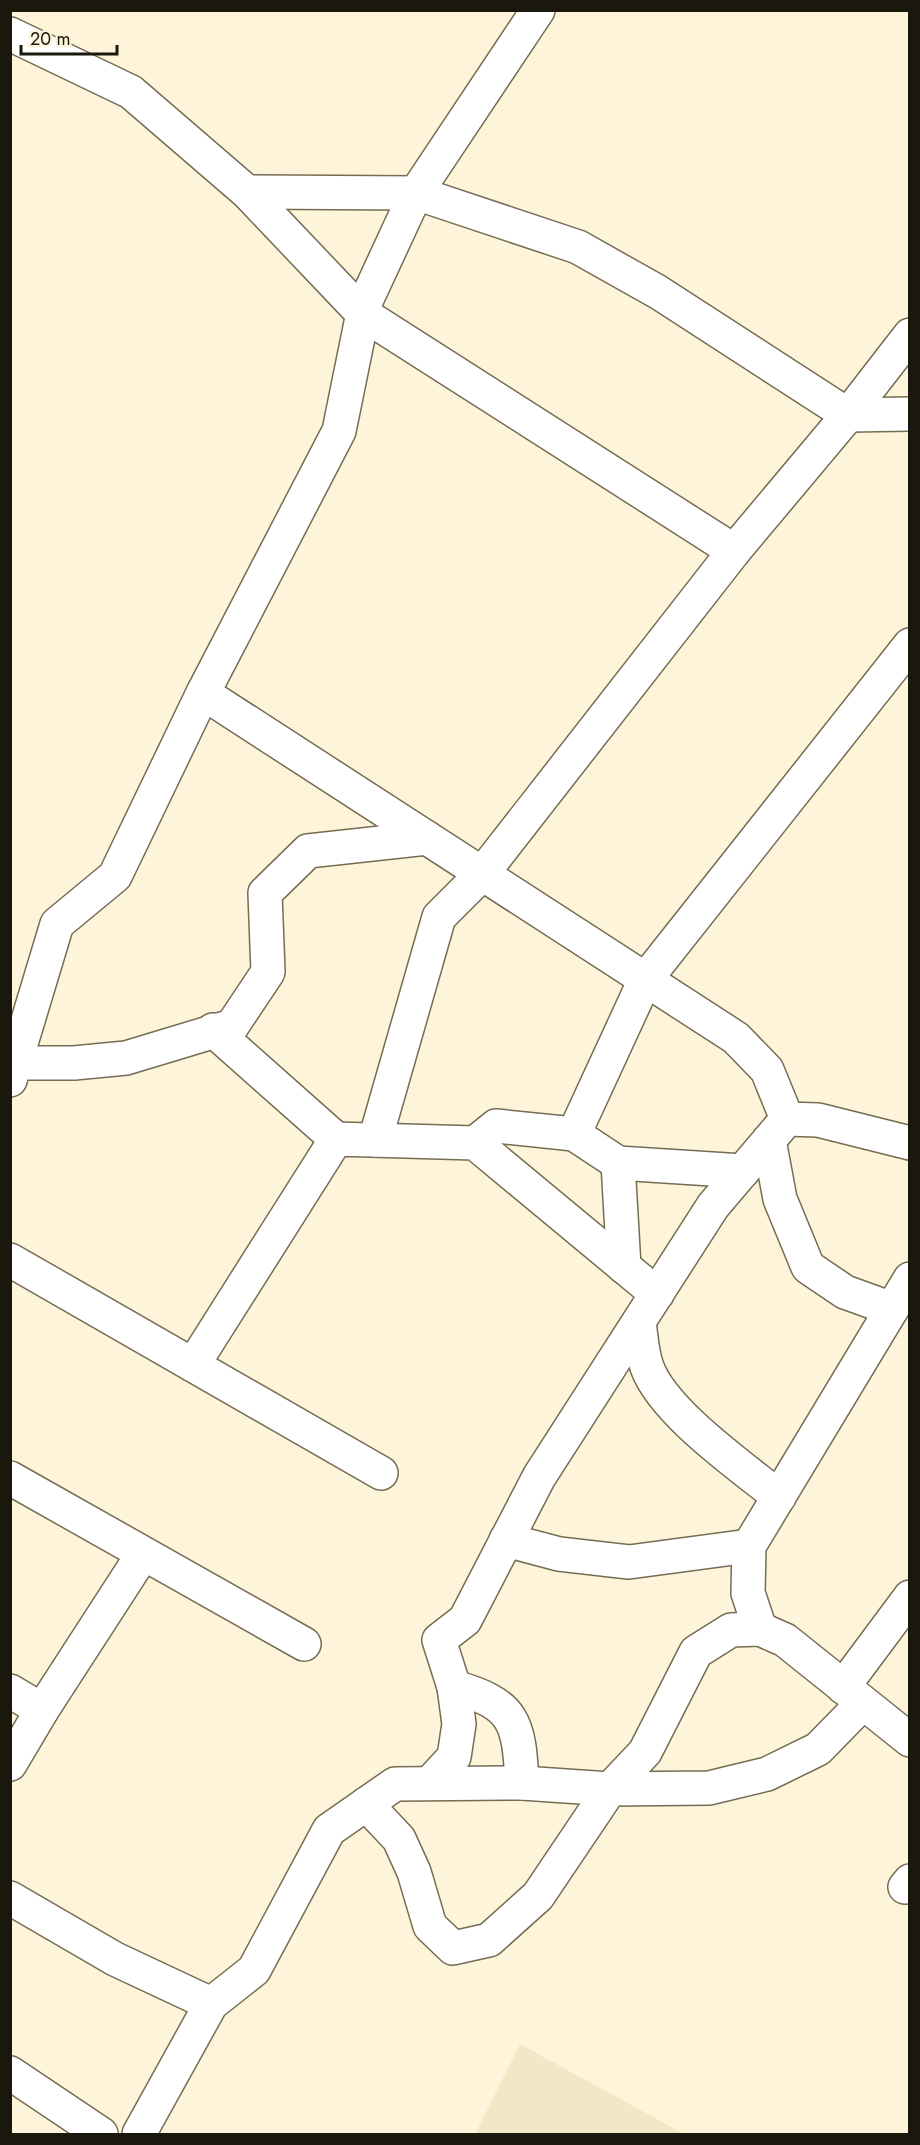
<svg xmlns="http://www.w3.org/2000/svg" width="920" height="2145" viewBox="0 0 920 2145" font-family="Jost,sans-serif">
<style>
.built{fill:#f4e7c5}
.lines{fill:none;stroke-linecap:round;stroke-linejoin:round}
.street-casing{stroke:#756c54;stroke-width:36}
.street{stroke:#fff;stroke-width:33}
</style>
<rect width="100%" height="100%" fill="#fef4d9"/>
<polygon class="built" points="520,2044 684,2134 475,2134"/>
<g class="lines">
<defs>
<g id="street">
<polyline points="10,34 131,92 247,192 363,314 734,551"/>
<polyline points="247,192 416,193 578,247 658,292 848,415 910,414"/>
<polyline points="203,693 736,1038 767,1070 787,1119 818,1120 910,1143"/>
<polyline points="213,1030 336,1139"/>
<polyline points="10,1059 15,1063 74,1063 126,1058 232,1026 268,972 265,893 308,851 427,838"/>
<polyline points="10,1080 57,924 115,876 203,693 339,431 365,303 416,193 538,10"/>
<polyline points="574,1134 645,980 910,645"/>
<polyline points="375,1140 439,917 482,874 734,551 848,415 910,335"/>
<polyline points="769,1140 780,1199 808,1267 845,1292 892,1309"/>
<polyline points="475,1143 496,1126 574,1134 618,1163 624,1267"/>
<polyline points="618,1163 743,1171"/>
<polyline points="10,1260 381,1473"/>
<path d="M639,1322C641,1336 642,1354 647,1367C663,1412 742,1467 779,1497"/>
<polyline points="193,1365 336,1139 475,1143 657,1294"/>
<polyline points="10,1478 304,1644"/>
<polyline points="506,1540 559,1554 629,1562 749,1546"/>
<polyline points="760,1629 748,1593 749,1546 910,1279"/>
<polyline points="843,1687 910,1597"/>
<polyline points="10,1691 42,1710 10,1764"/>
<polyline points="42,1710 143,1554"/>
<polyline points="430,1783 454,1757 459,1724 454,1687"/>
<path d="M522,1783C519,1722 515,1704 454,1687L439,1640L465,1620L539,1477L713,1206L787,1119"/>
<polyline points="366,1804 399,1839 414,1872 430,1926 453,1948 489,1940 538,1896 610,1789 709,1788 767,1774 818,1749 863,1703"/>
<polyline points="905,1887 910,1881"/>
<polyline points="10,1898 115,1959 211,2004"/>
<polyline points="10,2073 101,2134"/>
<polyline points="139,2134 211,2004 254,1970 329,1830 395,1784 522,1783 610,1789 645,1752 696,1652 731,1630 760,1629 785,1640 910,1740"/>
</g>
</defs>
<use href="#street" class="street-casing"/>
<use href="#street" class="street"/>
</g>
<rect width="920" height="2145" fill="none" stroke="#1a170d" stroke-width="24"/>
<path d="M21 45v9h96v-9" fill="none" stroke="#1a170d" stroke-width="3"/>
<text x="30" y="45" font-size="18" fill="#1a170d" stroke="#fef4d9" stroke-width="4.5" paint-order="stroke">20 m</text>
</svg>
